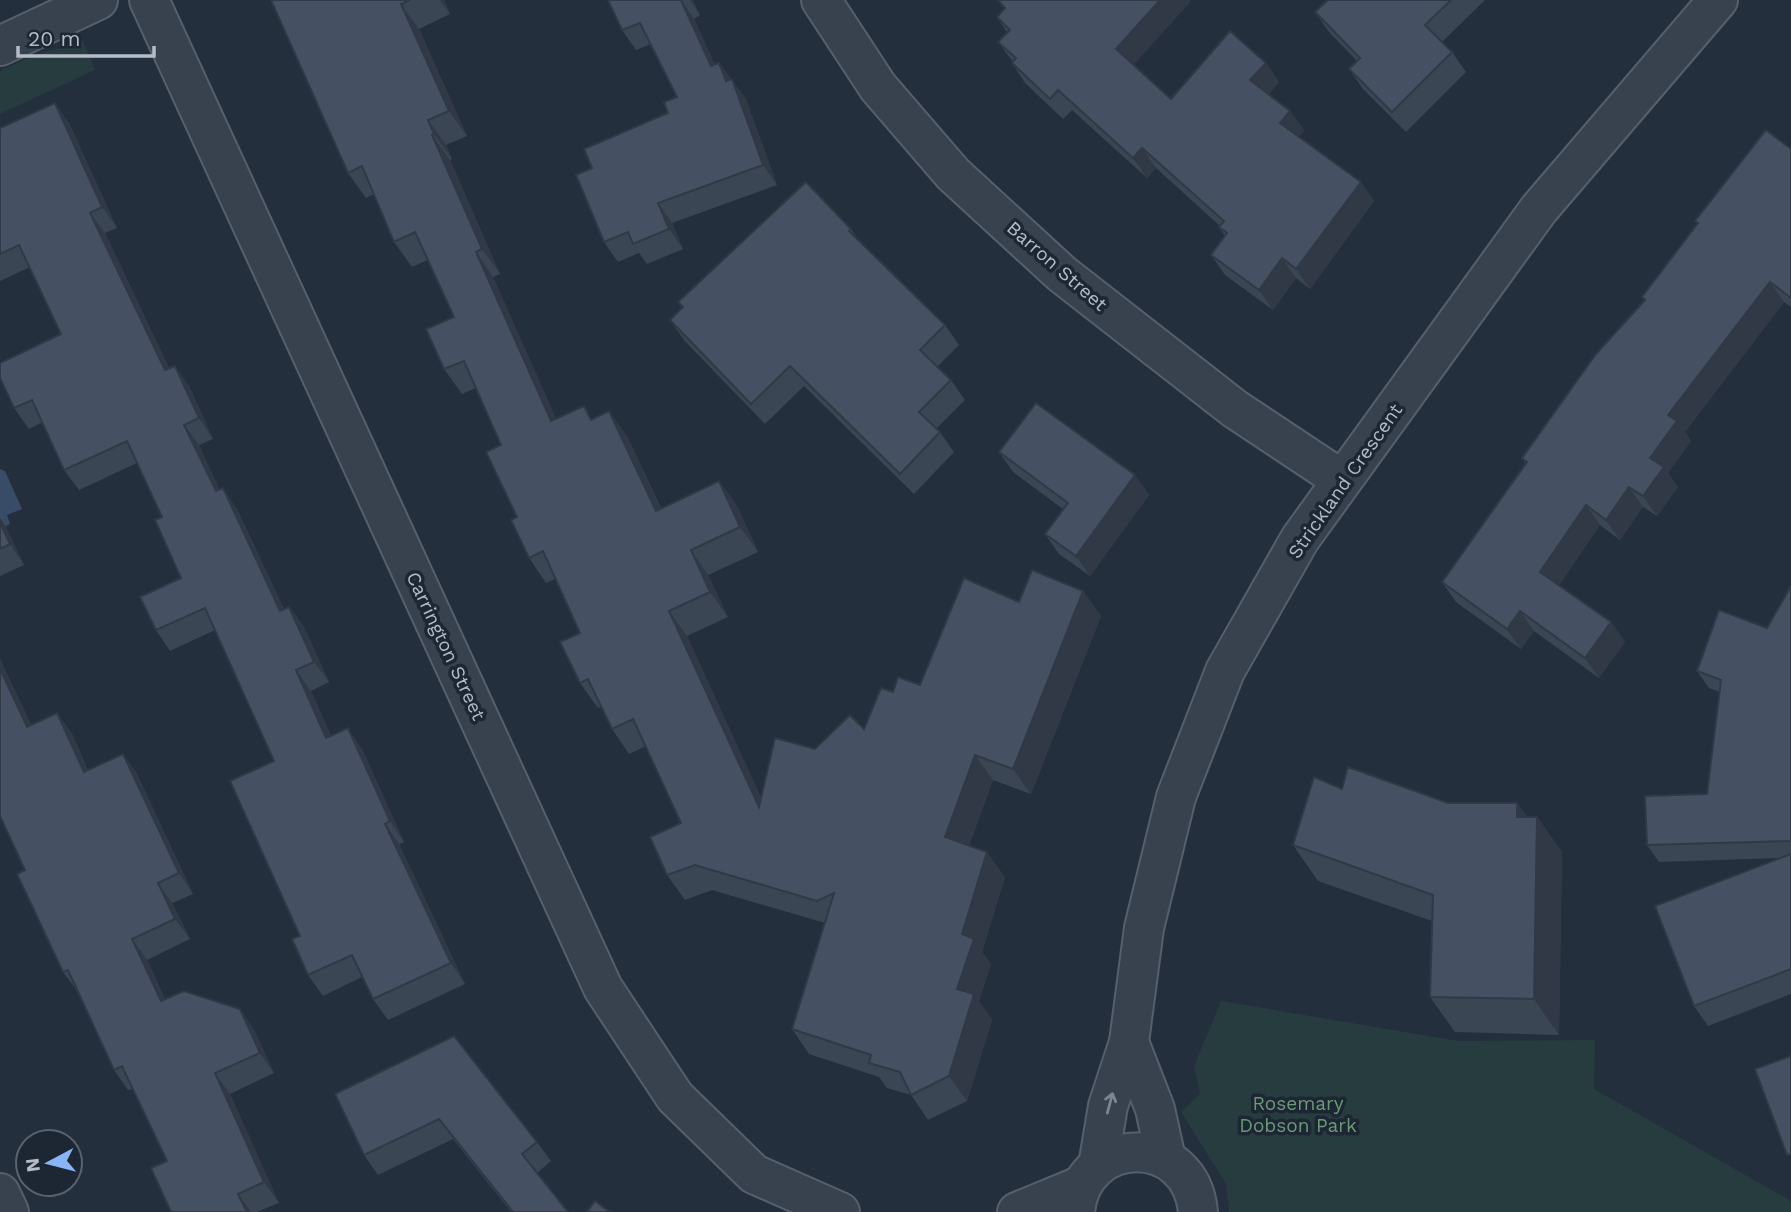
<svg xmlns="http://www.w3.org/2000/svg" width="1791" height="1212" viewBox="0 0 1791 1212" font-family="'Work Sans',sans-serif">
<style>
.green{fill:#263c3f}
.water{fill:#394c67}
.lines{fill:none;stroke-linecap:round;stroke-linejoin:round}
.minor-casing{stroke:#565f6c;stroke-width:42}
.minor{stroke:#38414e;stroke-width:38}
.wall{fill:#3b4654}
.shaded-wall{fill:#303945}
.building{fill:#455162;stroke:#303945;stroke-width:2}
.oneway{stroke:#7c8592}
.labels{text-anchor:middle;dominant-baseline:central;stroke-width:7;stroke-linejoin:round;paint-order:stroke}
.street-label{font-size:19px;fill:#b4bcc9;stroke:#1d2633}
.park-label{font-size:19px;fill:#6b9a76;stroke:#1d2633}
</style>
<rect width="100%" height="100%" fill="#242f3e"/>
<g class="green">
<polygon points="83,41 95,70 0,114 0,71 34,55"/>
<polygon points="1221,1001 1458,1041 1595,1040 1594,1089 1791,1201 1791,1212 1229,1212 1226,1184 1181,1112 1200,1094 1194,1066"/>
</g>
<polygon class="water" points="0,469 5,471 22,509 7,515 10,524 0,529"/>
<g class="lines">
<defs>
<g id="minor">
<polyline points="149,0 603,988 675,1097 754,1174 840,1212"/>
<polyline points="821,0 878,87 953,174 1062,274 1235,409 1342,480"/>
<polyline points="0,46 98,0"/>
<polyline points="1129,1042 1155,1109 1166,1159"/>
<polyline points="1098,1166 1108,1106 1129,1042 1144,928 1176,797 1225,671 1300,539 1539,209 1718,0"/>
<polyline points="0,1193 9,1212"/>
<polyline points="1017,1212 1080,1186"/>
<path d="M1075,1212C1082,1133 1191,1132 1198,1212"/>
</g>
</defs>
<use href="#minor" class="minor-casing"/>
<use href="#minor" class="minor"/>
</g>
<g class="wall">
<polygon points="271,0 444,0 450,14 419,29 467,136 446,145 452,159 450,160 500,274 493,277 556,419 593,419 627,436 661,508 719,481 737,506 758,552 708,575 728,617 687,636 761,798 815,749 864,729 893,692 920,685 1019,602 1083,591 1101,616 1031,794 993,780 969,845 1005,877 982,952 991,964 979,1001 992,1020 967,1101 928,1120 911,1095 887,1088 879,1077 809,1054 792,1029 825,923 712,890 685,900 667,875 681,823 646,746 629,754 612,729 601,707 598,708 580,683 580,633 555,579 546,583 529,558 517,517 501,445 476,388 462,394 444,369 454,317 428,260 412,267 394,242 374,194 366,198 348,173"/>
<polygon points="608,0 693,0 700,15 694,19 715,65 719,63 746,99 777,185 672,223 683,249 647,264 639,253 618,262 604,242 592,168 668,113 677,97 651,44 636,50 622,30"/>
<polygon points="997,0 1189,0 1190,2 1133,65 1171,99 1266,63 1279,82 1269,94 1290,111 1304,130 1299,137 1361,182 1374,201 1310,289 1296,278 1273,310 1225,275 1211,255 1225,236 1219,227 1220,226 1156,168 1147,178 1072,110 1063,119 1025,83 1012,63 1013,62 998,42 1007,32 997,17 1004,9"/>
<polygon points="1328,0 1485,0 1442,42 1452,52 1466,72 1406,132 1363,89 1349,69 1357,61 1329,32 1315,12"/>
<polygon points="69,123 117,228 105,233 169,368 189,386 213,439 199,445 219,489 237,509 284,609 289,607 304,627 329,682 311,691 331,736 362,749 404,842 399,844 465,984 388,1020 373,999 362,977 323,996 308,975 300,936 274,761 215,630 170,651 156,630 181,578 162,517 137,463 79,490 64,470 43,422 29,429 14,408 61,334 30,267 0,281 0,128"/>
<polygon points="1791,149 1791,307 1784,302 1685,432 1691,441 1668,473 1678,487 1657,516 1643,507 1620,540 1600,525 1559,585 1611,622 1625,642 1599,678 1534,631 1521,649 1456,602 1442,582 1525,463 1522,458 1644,300 1642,297 1697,224 1695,221"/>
<polygon points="851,229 859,241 945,325 959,345 937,367 951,380 965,400 937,428 954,452 914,494 804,386 765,424 684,340 670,320 682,308 678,302"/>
<polygon points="999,452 1135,475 1149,495 1090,576 1059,554 1045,534 1063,509 1013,472"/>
<polygon points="0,518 6,527 24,565 0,576"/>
<polygon points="1791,586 1791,994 1708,1026 1694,1006 1780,858 1659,862 1647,845 1707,794 1720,692 1709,688 1697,671 1767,628"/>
<polygon points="0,659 31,725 57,713 72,734 88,770 123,754 137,774 193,894 172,903 190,939 147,960 165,999 240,1009 254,1030 274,1073 230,1094 279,1203 257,1212 171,1212 167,1161 133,1089 128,1090 114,1070 78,992 63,972 25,870 0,816"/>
<polygon points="1342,789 1448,803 1517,803 1527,817 1537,817 1562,852 1559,1035 1455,1032 1430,997 1432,921 1318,881 1293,845"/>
<polygon points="335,1094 537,1142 551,1161 537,1173 568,1212 511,1212 453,1139 378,1175 364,1155"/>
</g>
<g class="shaded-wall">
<polygon points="440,0 444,0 450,14"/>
<polygon points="681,0 694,19 725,86 711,66"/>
<polygon points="690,0 693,0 700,15"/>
<polygon points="1160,0 1189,0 1190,2 1130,69 1116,49"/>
<polygon points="401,4 419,29 467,136 449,111"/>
<polygon points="719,63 746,99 777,185 763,165"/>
<polygon points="1266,63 1279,82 1264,100 1250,80"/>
<polygon points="55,103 69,123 117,228 102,207"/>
<polygon points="1290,111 1304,130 1294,143 1280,123"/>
<polygon points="428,120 446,145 452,159 434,134"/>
<polygon points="432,135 450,160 500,274 482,249"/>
<polygon points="1142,148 1156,168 1147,178 1133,158"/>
<polygon points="1361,182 1374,201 1310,289 1296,269"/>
<polygon points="658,203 672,223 683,249 669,229"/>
<polygon points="90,213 105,233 180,391 165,370"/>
<polygon points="476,252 493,277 569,447 551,421"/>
<polygon points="1282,258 1296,278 1273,310 1259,290"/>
<polygon points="1770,282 1784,302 1685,432 1691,441 1668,473 1678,487 1657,516 1643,496 1650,458 1668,415"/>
<polygon points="175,366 189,386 213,439 199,418"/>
<polygon points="609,411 627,436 673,536 656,511"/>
<polygon points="184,425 199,445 230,512 216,491"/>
<polygon points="1135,475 1149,495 1090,576 1076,556"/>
<polygon points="719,481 737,506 758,552 740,527"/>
<polygon points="1629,487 1643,507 1620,540 1606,520"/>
<polygon points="223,488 237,509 294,631 280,611"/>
<polygon points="1586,505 1600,525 1554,592 1540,572"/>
<polygon points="0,518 6,527 24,565 10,544 0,523"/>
<polygon points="691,550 708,575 728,617 710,592"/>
<polygon points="1083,591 1101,616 1031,794 1013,769"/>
<polygon points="289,607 304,627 329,682 314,662"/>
<polygon points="669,611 687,636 777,832 759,807"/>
<polygon points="1520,611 1534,631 1521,649 1507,629"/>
<polygon points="1611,622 1625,642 1599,678 1585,658"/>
<polygon points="0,659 42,747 27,727 0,669"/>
<polygon points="296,670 311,691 341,758 326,738"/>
<polygon points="57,713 72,734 98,792 84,772"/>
<polygon points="348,728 362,749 404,842 390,821"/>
<polygon points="123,754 137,774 193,894 179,873"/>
<polygon points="975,755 993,780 962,862 945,837"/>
<polygon points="1517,803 1537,831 1537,817 1562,852 1559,1035 1534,999 1517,817"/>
<polygon points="385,824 399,844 465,984 451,963"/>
<polygon points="987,852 1005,877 982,952 991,964 979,1001 992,1020 967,1101 949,1076 962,934"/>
<polygon points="158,883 172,903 190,939 175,919"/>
<polygon points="132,939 147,960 175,1022 161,1001"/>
<polygon points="240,1009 254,1030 274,1073 260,1053"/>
<polygon points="215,1073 230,1094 279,1203 264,1182"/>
<polygon points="238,1194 251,1212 247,1212"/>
</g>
<g class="building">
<polygon points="271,0 410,0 401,4 449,111 428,120 434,134 432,135 482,249 476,252 551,421 584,406 591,420 609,411 656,511 719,481 740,527 691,550 710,592 669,611 759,807 775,738 815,749 850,715 864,729 881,688 893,692 898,677 920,685 964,578 1019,602 1032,570 1083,591 1013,769 975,755 945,837 987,852 962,934 974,939 957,989 974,994 949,1076 911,1095 900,1072 869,1063 871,1055 792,1029 834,893 817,901 695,865 667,875 650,837 681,823 633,719 612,729 588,679 580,683 560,642 580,633 543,551 529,558 511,520 517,517 486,452 501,445 464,361 444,369 426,329 454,317 415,232 394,242 362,166 348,173"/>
<polygon points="608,0 681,0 711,66 719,63 726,81 732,79 763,165 658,203 669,229 633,244 628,232 604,242 576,175 592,168 584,149 668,113 664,102 677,97 640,23 622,30"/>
<polygon points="998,0 1160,0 1116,49 1171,99 1230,31 1266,63 1250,80 1290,111 1280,123 1361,182 1296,269 1282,258 1259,290 1211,255 1227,233 1219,227 1224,221 1142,148 1133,158 1058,90 1050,99 1012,63 1016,58 998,42 1010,30 997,17 1005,8"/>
<polygon points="1328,0 1451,0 1425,25 1452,52 1392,112 1349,69 1360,58 1315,12"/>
<polygon points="55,103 102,207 90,213 165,370 175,366 199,418 184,425 216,491 223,488 280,611 289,607 314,662 296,670 326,738 348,728 390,821 385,824 451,963 373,999 352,955 308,975 292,939 300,936 230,781 274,761 205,608 156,630 140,597 181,578 155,520 162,517 127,441 64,470 32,400 14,408 0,378 0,363 61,334 19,245 0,254 0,128"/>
<polygon points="1766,130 1791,149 1791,298 1770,282 1668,415 1677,421 1650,458 1664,467 1643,496 1629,487 1606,520 1586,505 1540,572 1611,622 1585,658 1520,611 1507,629 1442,582 1527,462 1522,458 1596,354 1645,300 1642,297 1698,223 1695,221"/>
<polygon points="806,182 851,229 849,231 945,325 920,350 951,380 919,412 940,432 900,474 790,366 751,404 670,320 683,307 678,302"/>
<polygon points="1036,403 1135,475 1076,556 1045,534 1068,503 999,452"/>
<polygon points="0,523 10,544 0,549"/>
<polygon points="1791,586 1791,841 1647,845 1645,796 1707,794 1721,680 1697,671 1719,610 1767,628"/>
<polygon points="0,669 27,727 57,713 84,772 123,754 179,873 158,883 175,919 132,939 161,1001 184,991 240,1009 260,1053 215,1073 264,1182 238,1194 247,1212 171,1212 151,1168 167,1161 122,1066 114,1070 68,970 63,972 17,874 25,870 0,816"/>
<polygon points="1348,767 1448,803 1517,803 1517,817 1537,817 1534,999 1430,997 1433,895 1293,845 1314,777 1342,789"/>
<polygon points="1791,854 1791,969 1694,1006 1655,906"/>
<polygon points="454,1036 537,1142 522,1154 568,1212 513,1212 439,1119 364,1155 335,1094"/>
<polygon points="1791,1056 1791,1154 1787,1155 1755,1069"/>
<polygon points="595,1201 610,1212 587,1212"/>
</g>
<defs><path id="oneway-shaft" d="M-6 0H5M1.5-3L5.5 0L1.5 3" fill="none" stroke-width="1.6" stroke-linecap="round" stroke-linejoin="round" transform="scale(1.75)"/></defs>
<use class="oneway" href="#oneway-shaft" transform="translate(1110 1103) rotate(-75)"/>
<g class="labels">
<g class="street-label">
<text transform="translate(1057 266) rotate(41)">Barron Street</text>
<text transform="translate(1345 481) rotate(-55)">Strickland Crescent</text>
<text transform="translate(446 646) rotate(65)">Carrington Street</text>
</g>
<g class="park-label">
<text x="1298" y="1103">Rosemary<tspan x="1298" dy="22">Dobson Park</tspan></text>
</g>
</g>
<g transform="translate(49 1163) rotate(263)"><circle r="33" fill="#1d2633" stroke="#59626f" stroke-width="2"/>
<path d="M0-5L12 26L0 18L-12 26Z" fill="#8ab4f8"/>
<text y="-10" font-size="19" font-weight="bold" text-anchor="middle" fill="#b4bcc9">N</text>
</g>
<path d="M18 46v10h136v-10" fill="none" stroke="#b4bcc9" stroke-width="3.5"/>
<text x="28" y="46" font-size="21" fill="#b4bcc9" stroke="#1d2633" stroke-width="5" paint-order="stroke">20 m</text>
</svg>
